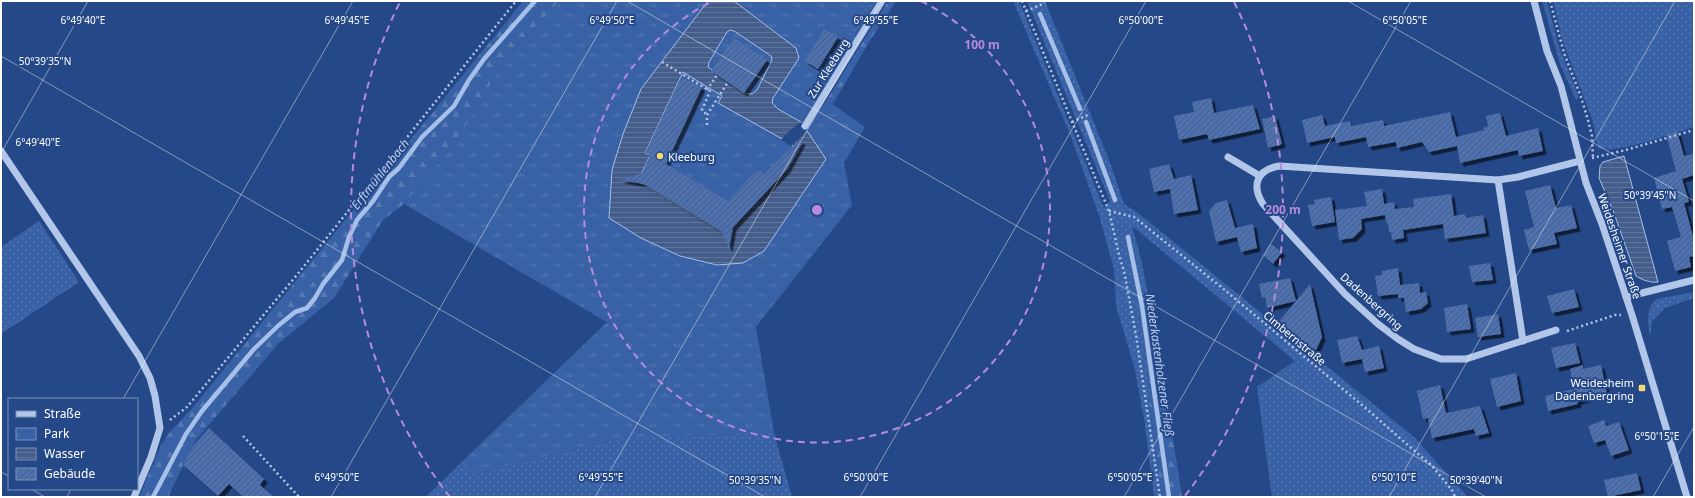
<svg xmlns="http://www.w3.org/2000/svg" width="1695" height="498" viewBox="0 0 1695 498" font-family="'Noto Sans',sans-serif">
<style>
.grass{fill:url(#grass-dots)}
.forest{fill:url(#forest-firs)}
.park{fill:url(#park-tufts)}
.water{fill:url(#water-rules);stroke:#a6c0ea;fill-rule:evenodd}
.pier{fill:#254888}
.lines{fill:none;stroke-linecap:round;stroke-linejoin:round}
.stream{stroke:#a6c0ea;stroke-width:4.5}
.building{fill:url(#building-hatch);filter:url(#shadow)}
.path{stroke:#b1c6e9;stroke-width:2.5;stroke-dasharray:2 3;stroke-linecap:butt}
.minor{stroke:#b1c6e9;stroke-width:7}
.ticks{fill:none;stroke:#fff;stroke-width:1;stroke-opacity:0.45}
.ring{fill:none;stroke:#b68bdc;stroke-width:2;stroke-dasharray:7 5}
.poi-dot{fill:#f3d975;stroke:#254888;stroke-width:1.5}
.labels{text-anchor:middle;dominant-baseline:central;stroke-width:4;stroke-linejoin:round;paint-order:stroke}
.street-label{font-size:11px;fill:#fff;stroke:#254888}
.poi-label{font-size:11px;fill:#fff;stroke:#254888;text-anchor:start}
.water-label{font-size:12px;font-style:italic;fill:#bdd0f0;stroke:#254888}
.ticks-label{font-size:10px;text-anchor:middle;fill:#fff;stroke:#254888;stroke-width:4;stroke-linejoin:round;paint-order:stroke}
.centre{fill:#b68bdc;stroke:#254888;stroke-width:2}
.ring-label{font-size:12px;text-anchor:middle;font-weight:bold;fill:#b68bdc;stroke:#254888;stroke-width:4;stroke-linejoin:round;paint-order:stroke}
</style>
<defs>
<pattern id="grass-dots" width="8" height="8" patternUnits="userSpaceOnUse"><rect width="8" height="8" fill="#3961a5"/><path d="M2 2h.1M6 6h.1" fill="none" stroke="#5779b2" stroke-width="1.8" stroke-linecap="round"/></pattern>
<pattern id="forest-firs" width="22" height="20" patternUnits="userSpaceOnUse"><rect width="22" height="20" fill="#3961a5"/><path d="M5 1l3.5 6h-7zM16 11l3.5 6h-7z" fill="#5779b2"/></pattern>
<pattern id="park-tufts" width="24" height="20" patternUnits="userSpaceOnUse"><rect width="24" height="20" fill="#3961a5"/><path d="M3 7l-1-3M5 7V3M7 7l1-3M15 17l-1-3M17 17v-4M19 17l1-3" fill="none" stroke="#5779b2"/></pattern>
<pattern id="water-rules" width="6" height="5" patternUnits="userSpaceOnUse"><rect width="6" height="5" fill="#445d8b"/><path d="M0 2.5h6" fill="none" stroke="#60759c"/></pattern>
<pattern id="building-hatch" width="6" height="6" patternUnits="userSpaceOnUse"><rect width="6" height="6" fill="#4d71b0"/><path d="M-1 1l2-2M0 6l6-6M5 7l2-2" fill="none" stroke="#4c5d79"/></pattern>
<filter id="shadow"><feDropShadow dx="3.5" dy="3.5" stdDeviation="0" flood-color="#0009"/></filter>
</defs>
<rect width="100%" height="100%" fill="#254888"/>
<g class="grass">
<polygon points="864,1 877,1 820,96 802,123 801,122 819,90 822,82 818,69 838,37 841,39"/>
<polygon points="1013,1 1019,1 1104,208 1110,201 1027,1 1045,1 1111,165 1124,204 1138,213 1414,437 1466,495 1467,497 1272,497 1257,387 1295,361 1132,226 1142,263 1157,343 1149,402 1162,497 1154,497 1144,418 1134,366 1116,306 1114,269 1099,215 1070,134"/>
<polygon points="1542,1 1547,1 1559,47 1578,95 1578,98 1576,100 1560,64"/>
<path d="M1553,1H1694V127C1674,133 1614,155 1598,148L1593,122L1563,42Z"/>
<polygon points="39,221 79,282 1,334 1,247"/>
<path d="M1694,292V298L1665,308L1652,321L1650,338C1649,324 1644,309 1657,299Z"/>
<polygon points="774,433 792,497 426,497 466,458 471,475 621,438"/>
</g>
<g class="forest">
<polygon points="523,1 559,1 506,58 458,139 404,204 383,220 334,298 278,344 195,441 168,497 139,497 161,445 169,433 195,405"/>
<polygon points="888,1 896,1 869,42 833,104 831,103 817,122 808,130 806,128 819,112"/>
<path d="M1157,343C1164,395 1175,445 1182,497H1162L1149,402Z"/>
</g>
<polygon class="park" points="559,1 864,1 841,39 838,37 819,69 822,82 819,90 801,122 808,130 817,122 831,103 865,127 844,163 852,205 756,327 774,433 621,438 471,475 466,458 607,322 404,204 458,139 506,58"/>
<g class="water">
<path d="M708,1H734L796,48L799,58L773,98L772,103L778,109L801,122L826,159L764,251L743,263L717,265L680,256L641,238L609,218L612,170L623,134L641,89ZM730,30L734,31L771,56L772,60L757,90L752,94L744,93L708,67L709,62L727,32ZM683,72L722,96L718,103L784,140L799,150L787,169L731,229L722,232L641,183L636,182L641,175L650,155L645,153Z"/>
<path d="M1624,156L1658,282C1651,283 1642,280 1636,276L1614,213L1599,178L1600,166L1603,162Z"/>
</g>
<polygon class="pier" points="801,122 808,130 791,146 781,140 787,133"/>
<g class="lines">
<g class="stream">
<polyline points="1040,14 1080,109"/>
<polyline points="1086,122 1115,200"/>
<polyline points="1128,237 1142,306 1169,497"/>
<polyline points="153,497 186,434 202,411 254,349 279,325 295,312 307,308 315,298 323,284 342,260 349,237 357,220 373,201 389,177 399,168 422,137 454,106 469,80 484,59 535,1"/>
</g>
</g>
<g class="building">
<polygon points="824,29 838,37 818,69 805,61"/>
<polygon points="734,38 767,60 744,93 711,71"/>
<polygon points="681,77 702,87 666,164 728,201 754,173 760,170 764,174 800,140 802,142 787,169 733,227 729,249 721,231 644,184 620,180 642,173 650,155 645,153"/>
<polygon points="1211,98 1214,113 1253,105 1260,129 1209,140 1207,134 1179,140 1174,116 1194,112 1192,102"/>
<polygon points="1450,112 1456,137 1484,130 1483,128 1488,126 1486,116 1500,113 1506,136 1538,128 1543,151 1519,156 1518,150 1460,163 1457,146 1429,152 1422,142 1397,148 1396,142 1368,147 1366,137 1336,143 1335,137 1307,143 1302,120 1322,115 1325,126 1350,121 1351,126 1383,120 1384,126"/>
<polygon points="1275,116 1282,144 1268,148 1262,119"/>
<polygon points="1677,131 1684,156 1694,154 1694,175 1682,179 1689,202 1684,203 1694,240 1694,256 1689,257 1691,267 1675,271 1667,241 1681,237 1672,207 1662,209 1654,178 1676,171 1666,134"/>
<polygon points="1169,164 1174,179 1191,175 1198,210 1174,214 1170,189 1154,192 1149,169"/>
<polygon points="1550,185 1556,208 1571,205 1577,228 1554,233 1557,244 1529,250 1524,230 1534,227 1525,191"/>
<polygon points="1382,189 1384,204 1394,202 1395,209 1414,207 1413,199 1451,194 1454,216 1465,214 1466,218 1483,215 1486,233 1445,239 1443,224 1403,230 1404,238 1392,240 1391,232 1389,232 1388,223 1386,223 1385,215 1361,219 1362,229 1353,238 1339,240 1335,210 1367,206 1364,192"/>
<polygon points="1331,197 1335,222 1312,226 1308,205 1315,204 1314,200"/>
<polygon points="1227,200 1235,228 1253,224 1257,248 1241,252 1237,237 1216,242 1209,211 1216,203"/>
<polygon points="1271,244 1282,252 1273,264 1263,255"/>
<polygon points="1490,263 1493,280 1472,282 1469,266"/>
<polygon points="1398,268 1400,285 1419,283 1420,293 1426,292 1428,303 1421,309 1406,312 1404,298 1398,298 1398,294 1378,296 1375,276 1382,275 1382,271"/>
<polygon points="1290,278 1296,301 1267,308 1265,297 1262,298 1259,284"/>
<polygon points="1310,284 1322,337 1316,350 1295,340 1276,325"/>
<polygon points="1574,289 1579,307 1552,313 1547,296"/>
<polygon points="1467,304 1471,329 1447,332 1444,308"/>
<polygon points="1498,314 1501,334 1478,337 1475,318"/>
<polygon points="1357,336 1362,350 1379,346 1384,368 1365,372 1362,359 1342,363 1337,340"/>
<polygon points="1575,343 1580,363 1556,368 1551,348"/>
<polygon points="1583,365 1583,369 1601,365 1607,394 1578,401 1578,404 1548,411 1545,396 1574,389 1570,369"/>
<polygon points="1516,373 1521,401 1497,407 1490,379"/>
<polygon points="1440,385 1446,413 1480,406 1489,433 1476,436 1474,429 1432,438 1428,418 1423,419 1417,391"/>
<polygon points="1604,420 1606,426 1619,422 1629,450 1611,456 1605,440 1594,443 1588,426"/>
<polygon points="209,428 264,479 260,485 274,497 243,497 229,484 218,496 183,465 193,446"/>
<polygon points="1637,473 1641,490 1608,497 1604,480"/>
</g>
<g class="lines">
<g class="path">
<polyline points="1022,1 1109,211 1120,259 1124,271 1136,335 1160,497"/>
<polyline points="1550,1 1564,53 1581,97 1588,120 1592,136 1593,158"/>
<polyline points="1026,11 1045,3"/>
<polyline points="662,62 710,91 702,110 707,115"/>
<polyline points="707,90 717,75"/>
<polyline points="1072,122 1090,114"/>
<polyline points="707,125 707,115 728,82"/>
<polyline points="1592,158 1626,150 1694,130"/>
<polyline points="1109,211 1134,217 1226,291 1362,405 1432,466 1452,490 1455,497"/>
<polyline points="1567,331 1615,315 1621,315"/>
<polyline points="170,420 187,407 301,270 516,1"/>
<polyline points="243,436 299,497"/>
</g>
<g class="minor">
<polyline points="1534,1 1547,51 1561,86 1586,183 1602,224 1632,315 1687,497"/>
<polyline points="805,126 882,1"/>
<polyline points="1,151 139,356 150,378 155,396 160,428 151,457 134,497"/>
<polyline points="1228,157 1260,176"/>
<polyline points="1498,180 1523,341"/>
<polyline points="1626,297 1694,280"/>
<path d="M1556,330L1466,359H1441L1414,349L1398,339L1378,324L1345,294L1263,204C1251,185 1257,170 1279,166L1498,180L1518,177L1580,161"/>
</g>
</g>
<path class="ticks" d="M627,1L1486,497M1348,1L1694,201M1,56L765,497M1,153L88,1M123,399L353,1M1,472L9,476M31,489L45,497M67,497L71,489M331,497L617,1M595,497L882,1M860,497L1146,1M1124,497L1411,1M1389,497L1675,1M1653,497L1694,427"/>
<g class="ring">
<path d="M921 1A233 233 0 1 1 713 1"/>
<path d="M450 497A466 466 0 0 1 400 2M1234 2A466 466 0 0 1 1184 497"/>
</g>
<g class="poi-dot">
<circle cx="660" cy="156" r="4"/>
<rect x="1638" y="384" width="8" height="8" rx="2"/>
</g>
<g class="labels">
<g class="street-label">
<text transform="translate(828 68) rotate(-58)">Zur Kleeburg</text>
<text transform="translate(1620 246) rotate(71)">Weidesheimer Straße</text>
<text transform="translate(1372 301) rotate(42)">Dadenbergring</text>
<text transform="translate(1295 338) rotate(40)">Cimbernstraße</text>
</g>
<g class="poi-label">
<text x="668" y="156">Kleeburg</text>
<text x="1634" y="382" text-anchor="end">Weidesheim<tspan x="1634" dy="13">Dadenbergring</tspan></text>
</g>
<g class="water-label">
<text transform="translate(380 174) rotate(-52)">Erftmühlenbach</text>
<text transform="translate(1160 365) rotate(82)">Niederkastenholzener Fließ</text>
</g>
</g>
<g class="ticks-label">
<text x="83" y="24">6°49'40"E</text>
<text x="347" y="24">6°49'45"E</text>
<text x="612" y="24">6°49'50"E</text>
<text x="876" y="24">6°49'55"E</text>
<text x="1141" y="24">6°50'00"E</text>
<text x="1405" y="24">6°50'05"E</text>
<text x="45" y="65">50°39'35"N</text>
<text x="38" y="146">6°49'40"E</text>
<text x="1650" y="199">50°39'45"N</text>
<text x="1657" y="440">6°50'15"E</text>
<text x="337" y="481">6°49'50"E</text>
<text x="601" y="481">6°49'55"E</text>
<text x="866" y="481">6°50'00"E</text>
<text x="1130" y="481">6°50'05"E</text>
<text x="1394" y="481">6°50'10"E</text>
<text x="755" y="484">50°39'35"N</text>
<text x="1476" y="484">50°39'40"N</text>
</g>
<circle cx="817" cy="210" r="6" class="centre"/>
<g class="ring-label">
<text x="982" y="49">100 m</text>
<text x="1283" y="214">200 m</text>
</g>
<rect width="1695" height="498" fill="none" stroke="#ffffff" stroke-width="4"/>
<rect x="8" y="398" width="130" height="92" fill="#254888" stroke="#7c91b8"/>
<rect x="16" y="411" width="20" height="6" fill="#b1c6e9" stroke="#7c91b8"/>
<text x="44" y="418" font-size="12" fill="#ffffff">Straße</text>
<rect x="16" y="428" width="20" height="12" fill="url(#park-tufts)" stroke="#7c91b8"/>
<text x="44" y="438" font-size="12" fill="#ffffff">Park</text>
<rect x="16" y="448" width="20" height="12" fill="url(#water-rules)" stroke="#7c91b8"/>
<text x="44" y="458" font-size="12" fill="#ffffff">Wasser</text>
<rect x="16" y="468" width="20" height="12" fill="url(#building-hatch)" stroke="#7c91b8"/>
<text x="44" y="478" font-size="12" fill="#ffffff">Gebäude</text>
</svg>
